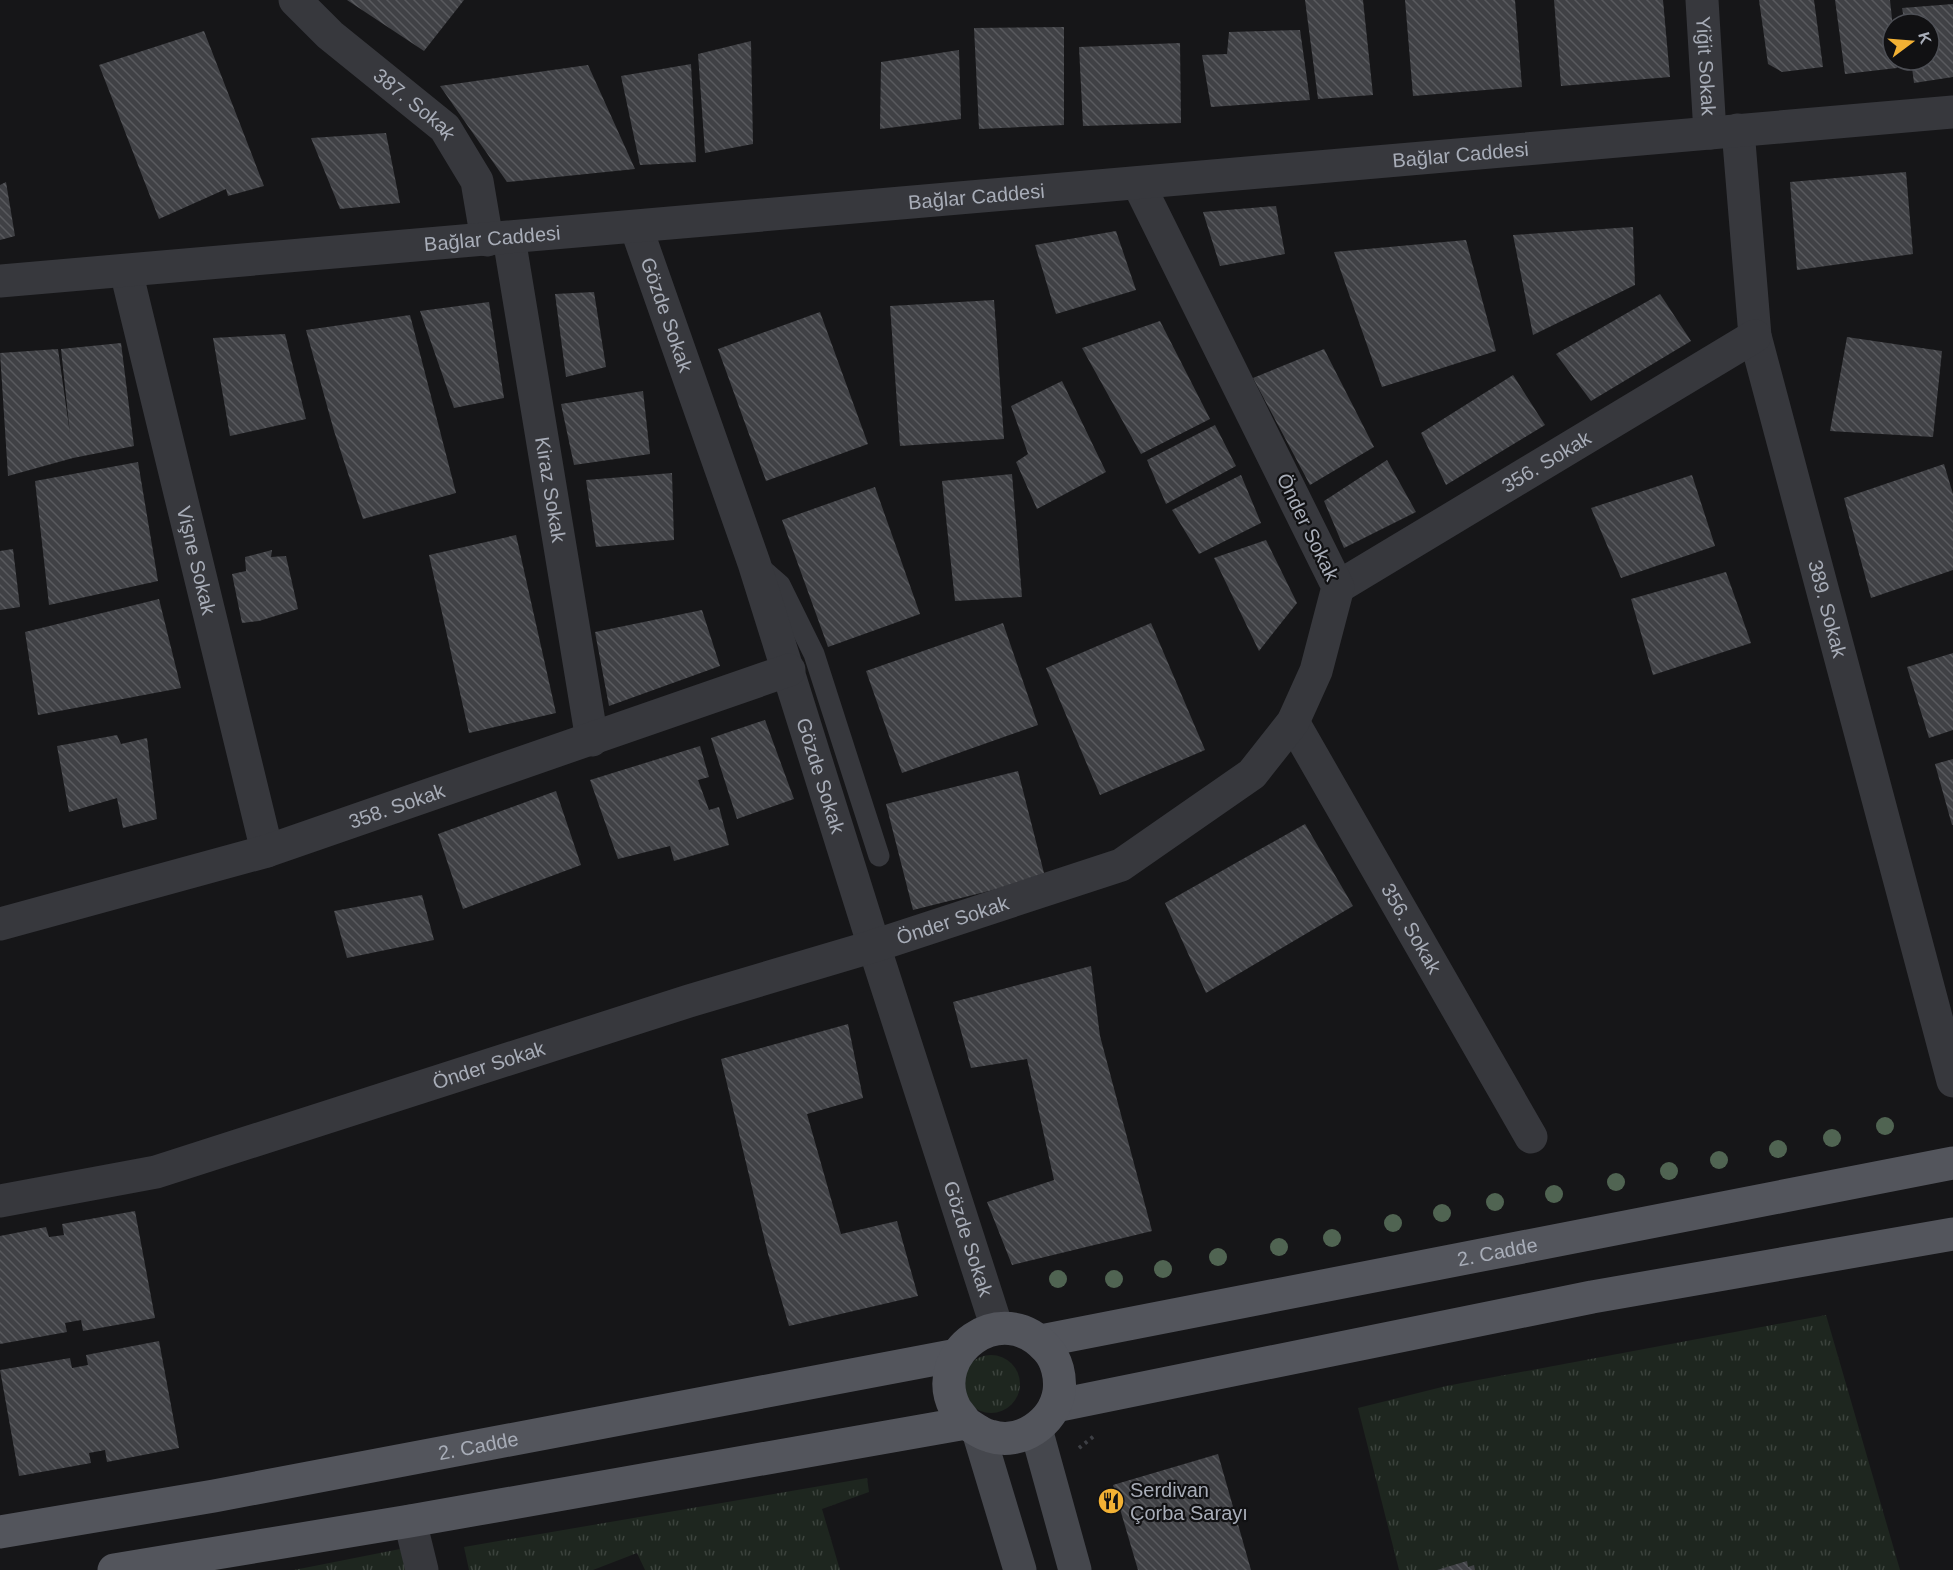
<svg xmlns="http://www.w3.org/2000/svg" width="1953" height="1570" viewBox="0 0 1953 1570" font-family="Arial,sans-serif">
<style>
.grass{fill:url(#grass-tufts)}
.building{fill:url(#building-back-hatch)}
.lines{fill:none;stroke-linecap:round;stroke-linejoin:round}
.path{stroke:#3d3f44;stroke-width:4;stroke-dasharray:3 4.5;stroke-linecap:butt}
.service{stroke:#37383d;stroke-width:21}
.minor{stroke:#37383d;stroke-width:33}
.tertiary{stroke:#37383d;stroke-width:33}
.secondary{stroke:#45474d;stroke-width:33}
.primary{stroke:#53555c;stroke-width:33}
.tree{fill:#506452}
.labels{text-anchor:middle;dominant-baseline:central;stroke-width:4.5;stroke-linejoin:round;paint-order:stroke}
.street-label{font-size:20px;fill:#a8adb8;stroke:#111113}
.poi-label{font-size:20px;fill:#a8adb8;stroke:#111113;text-anchor:start}
</style>
<defs>
<pattern id="grass-tufts" width="24" height="20" patternUnits="userSpaceOnUse" patternTransform="scale(1.5)"><rect width="24" height="20" fill="#1e261f"/><path d="M3 7l-1-3M5 7V3M7 7l1-3M15 17l-1-3M17 17v-4M19 17l1-3" fill="none" stroke="#3c433d"/></pattern>
<pattern id="building-back-hatch" width="6" height="6" patternUnits="userSpaceOnUse" patternTransform="scale(1.5)"><rect width="6" height="6" fill="#404145"/><path d="M-1 5l2 2M0 0l6 6M5-1l2 2" fill="none" stroke="#595a5e"/></pattern>
</defs>
<rect width="100%" height="100%" fill="#161618"/>
<g class="grass">
<polygon points="1826,1315 1900,1570 1399,1570 1358,1408 1446,1386"/>
<circle cx="991" cy="1384" r="29"/>
<polygon points="867,1478 869,1492 822,1509 840,1570 645,1570 637,1553 593,1570 469,1570 464,1547"/>
<polygon points="400,1549 407,1570 294,1570"/>
</g>
<g class="building">
<polygon points="347,0 464,0 424,51"/>
<polygon points="1305,0 1363,0 1373,95 1318,99"/>
<polygon points="1405,0 1515,0 1522,87 1413,96"/>
<polygon points="1554,0 1663,0 1670,77 1561,86"/>
<polygon points="1759,0 1814,0 1823,67 1782,72 1768,64"/>
<polygon points="1835,0 1890,0 1893,28 1893,60 1896,60 1897,68 1845,74"/>
<polygon points="1953,4 1953,77 1914,83 1911,60 1929,60 1929,24 1905,24 1902,8"/>
<polygon points="1064,27 1064,125 979,129 974,28"/>
<polygon points="1300,30 1310,100 1211,107 1202,55 1227,54 1229,32"/>
<polygon points="204,31 264,186 228,196 226,189 159,219 99,65"/>
<polygon points="751,41 753,144 705,153 698,54"/>
<polygon points="1180,43 1181,123 1083,126 1079,47"/>
<polygon points="959,50 961,119 880,129 881,62"/>
<polygon points="691,64 696,162 640,165 621,76"/>
<polygon points="588,65 635,169 507,182 440,86"/>
<polygon points="386,133 400,203 340,209 311,138"/>
<polygon points="1906,172 1913,254 1797,270 1790,182"/>
<polygon points="6,182 15,236 0,240 0,185"/>
<polygon points="1276,206 1285,254 1220,266 1203,212"/>
<polygon points="1633,227 1635,285 1533,335 1513,235"/>
<polygon points="1116,231 1136,290 1056,314 1035,245"/>
<polygon points="1466,240 1496,351 1382,387 1334,252"/>
<polygon points="594,292 606,367 566,377 555,294"/>
<polygon points="1660,294 1691,341 1591,401 1556,354"/>
<polygon points="994,300 1004,439 900,446 890,306"/>
<polygon points="489,302 504,398 454,408 420,311"/>
<polygon points="820,312 868,444 766,481 718,349"/>
<polygon points="410,315 456,493 363,519 334,431 306,330"/>
<polygon points="1160,321 1210,419 1141,454 1082,348"/>
<polygon points="285,334 306,419 230,436 213,338"/>
<polygon points="1847,337 1942,351 1933,437 1830,431"/>
<polygon points="121,343 134,446 73,458 8,476 0,353 58,349 70,434 61,349"/>
<polygon points="1324,349 1374,447 1310,485 1253,378"/>
<polygon points="1513,375 1545,425 1446,485 1421,433"/>
<polygon points="1062,381 1106,472 1037,509 1016,462 1028,454 1011,406"/>
<polygon points="643,391 650,454 574,465 561,404"/>
<polygon points="1215,425 1236,466 1166,504 1147,460"/>
<polygon points="1387,460 1416,512 1344,548 1324,501"/>
<polygon points="138,462 158,581 49,605 35,481"/>
<polygon points="1944,464 1953,494 1953,570 1871,598 1844,498"/>
<polygon points="672,473 674,540 596,547 586,480"/>
<polygon points="1012,474 1022,597 955,601 942,481"/>
<polygon points="1241,475 1261,523 1199,554 1172,510"/>
<polygon points="1692,475 1715,546 1621,578 1591,508"/>
<polygon points="875,487 920,614 828,647 782,520"/>
<polygon points="516,535 556,713 469,733 429,555"/>
<polygon points="1266,540 1297,603 1259,651 1214,558"/>
<polygon points="13,549 20,607 0,610 0,551"/>
<polygon points="272,550 271,557 286,556 298,609 259,621 242,623 232,574 246,571 245,557"/>
<polygon points="1726,572 1751,643 1653,675 1631,599"/>
<polygon points="159,599 181,688 38,715 25,632"/>
<polygon points="702,610 720,666 609,706 595,632"/>
<polygon points="1003,623 1038,725 902,773 866,671"/>
<polygon points="1151,623 1205,750 1100,795 1046,668"/>
<polygon points="1953,653 1953,730 1929,738 1907,667"/>
<polygon points="765,720 794,799 737,819 711,738"/>
<polygon points="117,735 121,744 147,738 157,819 123,828 117,798 69,812 57,746"/>
<polygon points="700,746 709,777 698,780 709,810 719,807 729,845 674,861 670,846 618,859 590,780"/>
<polygon points="1953,759 1953,825 1952,825 1935,764"/>
<polygon points="1018,771 1045,877 913,910 886,804"/>
<polygon points="556,791 581,865 463,909 438,834"/>
<polygon points="1305,824 1353,906 1206,993 1165,903"/>
<polygon points="422,895 434,940 347,958 334,911"/>
<polygon points="1091,966 1100,1036 1152,1231 1012,1265 987,1202 1054,1180 1027,1059 971,1068 953,1002"/>
<polygon points="848,1024 863,1098 807,1114 841,1234 897,1221 918,1296 789,1326 768,1254 721,1059"/>
<polygon points="135,1211 155,1318 83,1331 81,1320 65,1323 67,1332 0,1344 0,1236 46,1227 49,1237 64,1235 62,1224"/>
<polygon points="159,1341 179,1448 107,1462 105,1450 89,1453 91,1463 19,1476 0,1370 70,1358 72,1368 88,1365 86,1355"/>
<polygon points="1218,1454 1251,1570 1138,1570 1113,1485"/>
<polygon points="1467,1561 1468,1567 1474,1565 1475,1570 1437,1570"/>
</g>
<g class="lines">
<polyline class="path" points="1079,1448 1094,1436"/>
<polyline class="service" points="755,563 780,585 814,654 879,856"/>
<g class="minor">
<path id="s1" d="M295,0L330,35L445,128L477,181L487,240"/>
<path id="s2" d="M1702,0L1710,133"/>
<path id="s3" d="M1738,130L1755,336L1953,1081"/>
<path id="s4" d="M636,227L754,563L874,946L997,1328"/>
<path id="s5" d="M509,238L592,740"/>
<path id="s6" d="M126,271L267,851"/>
<path id="s7" d="M1338,587L1755,336"/>
<path id="s8" d="M1293,722L1531,1137"/>
<path id="s9" d="M0,924L267,851L789,670"/>
<path id="s10" d="M0,1201L156,1172L689,1001L874,946L1121,865L1252,774L1293,722L1316,671L1338,587L1138,183"/>
<polyline points="410,1521 422,1570"/>
</g>
<path class="tertiary" id="s11" d="M0,281L1953,112"/>
<g class="secondary">
<polyline points="1036,1429 1075,1570"/>
<polyline points="978,1431 1020,1570"/>
</g>
<g class="primary">
<path id="s12" d="M1041,1341L1953,1163"/>
<polyline points="1055,1406 1592,1297 1953,1234"/>
<path id="s13" d="M0,1532L214,1496L957,1355"/>
<path d="M114,1570L410,1521L966,1423C974,1428 981,1434 990,1436C1020,1446 1054,1423 1059,1392C1061,1377 1057,1360 1047,1349C1002,1297 927,1353 955,1408C958,1413 963,1418 966,1423"/>
</g>
</g>
<g class="tree">
<circle cx="1885" cy="1126" r="9"/>
<circle cx="1832" cy="1138" r="9"/>
<circle cx="1778" cy="1149" r="9"/>
<circle cx="1719" cy="1160" r="9"/>
<circle cx="1669" cy="1171" r="9"/>
<circle cx="1616" cy="1182" r="9"/>
<circle cx="1554" cy="1194" r="9"/>
<circle cx="1495" cy="1202" r="9"/>
<circle cx="1442" cy="1213" r="9"/>
<circle cx="1393" cy="1223" r="9"/>
<circle cx="1332" cy="1238" r="9"/>
<circle cx="1279" cy="1247" r="9"/>
<circle cx="1218" cy="1257" r="9"/>
<circle cx="1163" cy="1269" r="9"/>
<circle cx="1058" cy="1279" r="9"/>
<circle cx="1114" cy="1279" r="9"/>
</g>
<defs>
<symbol id="restaurant-disc" viewBox="-11 -11 22 22"><circle r="9.5" fill="#f2b134" stroke="#111113"/><path d="M-5-6h1v4h1v-4h1v4h1v-4h1v5L-1.5 .5V6h-2V.5L-5-1ZM5-6V6H3V1.5H1.5Q1.5-4 5-6Z" fill="#111"/></symbol>
</defs>
<g fill-rule="evenodd">
<use href="#restaurant-disc" x="1096" y="1486" width="30" height="30"/>
</g>
<g class="labels">
<g class="street-label">
<text stroke="none"><textPath href="#s2" startOffset="66">Yiğit Sokak</textPath></text>
<text stroke="none"><textPath href="#s1" startOffset="159">387. Sokak</textPath></text>
<text stroke="none"><textPath href="#s11" startOffset="1466">Bağlar Caddesi</textPath></text>
<text stroke="none"><textPath href="#s11" startOffset="980">Bağlar Caddesi</textPath></text>
<text stroke="none"><textPath href="#s11" startOffset="494">Bağlar Caddesi</textPath></text>
<text stroke="none"><textPath href="#s4" startOffset="93">Gözde Sokak</textPath></text>
<text stroke="none"><textPath href="#s7" startOffset="243">356. Sokak</textPath></text>
<text stroke="none"><textPath href="#s5" startOffset="255">Kiraz Sokak</textPath></text>
<text transform="translate(1308 527) rotate(64)">Önder Sokak</text>
<text stroke="none"><textPath href="#s6" startOffset="298">Vişne Sokak</textPath></text>
<text stroke="none"><textPath href="#s3" startOffset="489">389. Sokak</textPath></text>
<text stroke="none"><textPath href="#s4" startOffset="579">Gözde Sokak</textPath></text>
<text stroke="none"><textPath href="#s9" startOffset="414">358. Sokak</textPath></text>
<text stroke="none"><textPath href="#s10" startOffset="994">Önder Sokak</textPath></text>
<text stroke="none"><textPath href="#s8" startOffset="238">356. Sokak</textPath></text>
<text stroke="none"><textPath href="#s10" startOffset="508">Önder Sokak</textPath></text>
<text stroke="none"><textPath href="#s4" startOffset="1065">Gözde Sokak</textPath></text>
<text stroke="none"><textPath href="#s12" startOffset="465">2. Cadde</textPath></text>
<text stroke="none"><textPath href="#s13" startOffset="486">2. Cadde</textPath></text>
</g>
<g class="poi-label">
<text x="1130" y="1490">Serdivan<tspan x="1130" dy="23">Çorba Sarayı</tspan></text>
</g>
</g>
<g transform="translate(1911 42) rotate(74)"><circle r="28" fill="#111113" stroke="#4d4f55" stroke-width="1.5"/>
<path d="M0-4.5L10 22L0 15L-10 22Z" fill="#f2b134"/>
<text y="-9" font-size="16" font-weight="bold" text-anchor="middle" fill="#a8adb8">K</text>
</g>
</svg>
